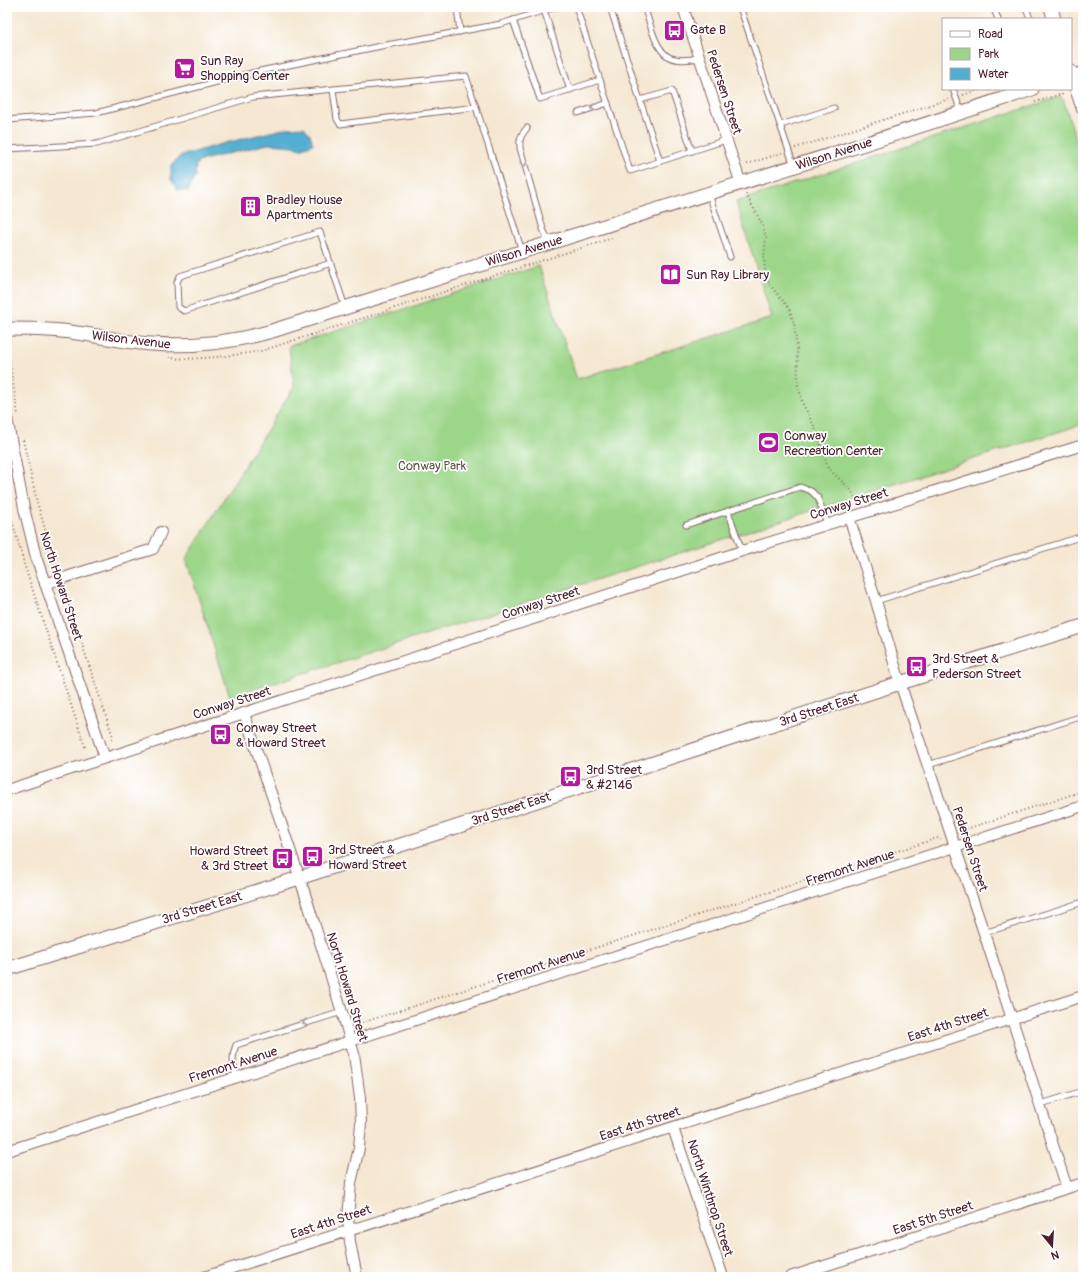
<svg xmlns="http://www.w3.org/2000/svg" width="1090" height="1284" viewBox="0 0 1090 1284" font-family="Pangolin,sans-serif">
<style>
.green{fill:#9cd689;stroke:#737a5a}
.water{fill:#52aed0;stroke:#4e667e}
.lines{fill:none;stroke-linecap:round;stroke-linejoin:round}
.service-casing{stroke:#866565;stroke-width:7}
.minor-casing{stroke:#866565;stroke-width:12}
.tertiary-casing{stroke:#866565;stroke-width:15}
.path{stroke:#866565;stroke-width:2;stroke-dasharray:1 3;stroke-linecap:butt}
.service{stroke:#fff;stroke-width:5}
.minor{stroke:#fff;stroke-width:10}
.tertiary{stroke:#fff;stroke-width:13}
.oneway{stroke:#ae9aa0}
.labels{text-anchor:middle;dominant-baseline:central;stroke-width:3.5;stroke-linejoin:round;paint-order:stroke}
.poi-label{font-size:13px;fill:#4a1f2b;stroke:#fff;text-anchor:start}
.street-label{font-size:13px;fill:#4a1f2b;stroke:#fff}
.park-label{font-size:13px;fill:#635647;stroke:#fff}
</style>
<rect width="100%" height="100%" fill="#fff"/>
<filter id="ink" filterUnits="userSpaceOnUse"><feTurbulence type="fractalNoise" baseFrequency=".025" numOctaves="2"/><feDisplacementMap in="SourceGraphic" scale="8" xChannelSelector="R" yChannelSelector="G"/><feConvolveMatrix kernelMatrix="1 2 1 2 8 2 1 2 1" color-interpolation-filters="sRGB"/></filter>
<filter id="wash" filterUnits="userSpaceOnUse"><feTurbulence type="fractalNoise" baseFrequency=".012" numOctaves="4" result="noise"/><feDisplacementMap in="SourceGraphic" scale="16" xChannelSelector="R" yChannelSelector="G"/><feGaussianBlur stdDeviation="0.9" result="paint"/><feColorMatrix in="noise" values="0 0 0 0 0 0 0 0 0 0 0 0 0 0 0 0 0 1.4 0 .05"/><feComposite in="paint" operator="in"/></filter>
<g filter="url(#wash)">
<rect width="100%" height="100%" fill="#f5e7d1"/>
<polygon class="green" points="1059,97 1063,99 1083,160 1083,424 230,697 186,559 294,387 289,346 539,266 577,379 772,318 736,202"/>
<polygon class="water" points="304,127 310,134 313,144 300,149 294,146 268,144 203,160 196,164 195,177 188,191 177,190 171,179 171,166 180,156 225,143 287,128"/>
</g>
<g filter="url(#ink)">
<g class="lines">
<defs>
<g id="service">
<polyline points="457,7 460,32"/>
<polyline points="576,7 630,171 726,140"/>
<polyline points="610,7 640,100 672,91 692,151"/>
<path d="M645,7C646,15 650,23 652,31C662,59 671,63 699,58"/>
<polyline points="740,7 794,166"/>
<polyline points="993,7 998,19"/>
<polyline points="1026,7 1030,19"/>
<polyline points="544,10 570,90"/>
<polyline points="513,20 540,99 600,80"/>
<polyline points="953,89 961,112"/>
<polyline points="333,90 337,119 340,124 476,107"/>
<polyline points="640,100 660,161"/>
<polyline points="578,113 608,103"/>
<polyline points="7,120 96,113 260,71 381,46 501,24 555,7"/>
<polyline points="781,125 834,108"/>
<path d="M527,128C521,135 519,139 520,148L543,229L549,242"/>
<polyline points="7,149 97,144 253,97 466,76 522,251"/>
<polyline points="709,194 730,257"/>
<polyline points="331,263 184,311 178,307 177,282 180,276 320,232 345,307"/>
<polyline points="686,525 728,511"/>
<polyline points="742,551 728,511 800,487 811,491 818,498 827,524"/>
<polyline points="876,601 1083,536"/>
<polyline points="928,765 1083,716"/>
<polyline points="984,933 1083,902"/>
<path d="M237,1077C233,1066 231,1056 236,1045L342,1012"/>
<polyline points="1041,1104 1083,1091"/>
</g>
<g id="minor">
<polyline points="683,7 741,184"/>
<polyline points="1072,75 1083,72"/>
<polyline points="7,418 24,508 36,557 105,758"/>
<polyline points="849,517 876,601 900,683 984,933 1067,1188"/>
<polyline points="45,584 153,549 161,532"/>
<polyline points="244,713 305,894 342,1012 354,1054 360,1098 361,1123 359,1148 351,1183 348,1218 350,1242 357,1277"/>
<polyline points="7,790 742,551 1083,445"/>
<polyline points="673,1128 723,1277"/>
<polyline points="7,1151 1083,806"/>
<polyline points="204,1277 1083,996"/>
<polyline points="790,1277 1083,1183"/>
</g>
<g id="tertiary">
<polyline points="1051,7 1054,19"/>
<polyline points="1071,72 1083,108"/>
<path d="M7,329C30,329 54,329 77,333C102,336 127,343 152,344C193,347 233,342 272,331C356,305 440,277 524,251C694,198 863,146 1032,89"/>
<polyline points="7,969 299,878 900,683 1083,626"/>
</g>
</defs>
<use href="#service" class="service-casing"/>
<use href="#minor" class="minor-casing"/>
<use href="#tertiary" class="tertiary-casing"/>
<g class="path">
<polyline points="1081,58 1083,56"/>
<polyline points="963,95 980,89"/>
<polyline points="1035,102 1059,95 1062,95 1062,92"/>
<polyline points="795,148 949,99"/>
<polyline points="747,164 782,153"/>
<polyline points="746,194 763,226 766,238 764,257 765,273 770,285 789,308 794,323 797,348 798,385 803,404 817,432 828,468 852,491 855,499"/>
<polyline points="8,341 7,346 18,415"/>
<path d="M169,358C200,360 230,356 261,351L612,238"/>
<polyline points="23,440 37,502 56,566 55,569"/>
<polyline points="7,502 25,567 85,747 87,748"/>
<polyline points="62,592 65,593 113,737 112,740"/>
<polyline points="964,832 966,829 1083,791"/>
<polyline points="358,1024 938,838 941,839"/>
</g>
<use href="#service" class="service"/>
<use href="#minor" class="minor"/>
<use href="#tertiary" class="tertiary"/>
</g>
<defs><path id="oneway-chevron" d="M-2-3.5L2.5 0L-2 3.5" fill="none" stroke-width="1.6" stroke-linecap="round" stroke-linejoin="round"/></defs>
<g class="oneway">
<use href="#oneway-chevron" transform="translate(593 108) rotate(162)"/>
<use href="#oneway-chevron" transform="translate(524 164) rotate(75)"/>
<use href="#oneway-chevron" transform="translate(305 1023) rotate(162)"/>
</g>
</g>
<defs>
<symbol id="bus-square" viewBox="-11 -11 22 22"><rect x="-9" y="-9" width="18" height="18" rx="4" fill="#b5179e" stroke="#fff"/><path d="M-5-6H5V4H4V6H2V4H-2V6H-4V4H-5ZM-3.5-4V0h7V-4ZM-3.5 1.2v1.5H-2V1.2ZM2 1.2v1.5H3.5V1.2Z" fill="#fff"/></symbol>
<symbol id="supermarket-square" viewBox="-11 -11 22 22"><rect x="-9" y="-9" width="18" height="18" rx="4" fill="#b5179e" stroke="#fff"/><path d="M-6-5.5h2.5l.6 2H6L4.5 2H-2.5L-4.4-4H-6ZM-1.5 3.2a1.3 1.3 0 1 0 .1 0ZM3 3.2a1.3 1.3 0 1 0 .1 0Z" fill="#fff"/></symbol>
<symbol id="building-square" viewBox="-11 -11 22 22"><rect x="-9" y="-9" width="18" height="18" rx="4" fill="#b5179e" stroke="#fff"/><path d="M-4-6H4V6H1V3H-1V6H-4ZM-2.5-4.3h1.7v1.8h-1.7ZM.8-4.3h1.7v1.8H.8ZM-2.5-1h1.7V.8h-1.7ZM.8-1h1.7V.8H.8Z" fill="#fff"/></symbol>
<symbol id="library-square" viewBox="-11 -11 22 22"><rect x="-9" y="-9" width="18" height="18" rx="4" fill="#b5179e" stroke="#fff"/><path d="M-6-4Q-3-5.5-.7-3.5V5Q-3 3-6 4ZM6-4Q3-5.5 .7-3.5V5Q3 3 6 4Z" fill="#fff"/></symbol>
<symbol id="stadium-square" viewBox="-11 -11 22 22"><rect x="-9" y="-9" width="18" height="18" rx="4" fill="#b5179e" stroke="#fff"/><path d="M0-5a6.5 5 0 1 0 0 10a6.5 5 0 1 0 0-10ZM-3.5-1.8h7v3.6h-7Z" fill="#fff"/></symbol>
</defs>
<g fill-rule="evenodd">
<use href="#bus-square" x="662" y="18" width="25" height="25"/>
<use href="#supermarket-square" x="172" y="56" width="25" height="25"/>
<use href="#building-square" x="238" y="194" width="25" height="25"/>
<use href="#library-square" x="658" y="262" width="25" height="25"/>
<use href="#stadium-square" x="756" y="430" width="25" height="25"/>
<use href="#bus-square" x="904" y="654" width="25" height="25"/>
<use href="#bus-square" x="208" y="722" width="25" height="25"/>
<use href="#bus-square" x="558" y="764" width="25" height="25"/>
<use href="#bus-square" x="300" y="844" width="25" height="25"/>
<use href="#bus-square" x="270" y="846" width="25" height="25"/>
</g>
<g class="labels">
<g class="poi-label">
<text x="690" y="30">Gate B</text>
<text x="200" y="61">Sun Ray<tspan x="200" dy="15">Shopping Center</tspan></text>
<text x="266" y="200">Bradley House<tspan x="266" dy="15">Apartments</tspan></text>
<text x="686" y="275">Sun Ray Library</text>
<text x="784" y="436">Conway<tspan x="784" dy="15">Recreation Center</tspan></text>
<text x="932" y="659">3rd Street &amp;<tspan x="932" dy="15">Pederson Street</tspan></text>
<text x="236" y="728">Conway Street<tspan x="236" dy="15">&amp; Howard Street</tspan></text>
<text x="586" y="770">3rd Street<tspan x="586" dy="15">&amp; #2146</tspan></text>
<text x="328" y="850">3rd Street &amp;<tspan x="328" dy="15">Howard Street</tspan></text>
<text x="268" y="851" text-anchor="end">Howard Street<tspan x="268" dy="15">&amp; 3rd Street</tspan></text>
</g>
<g class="street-label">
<text transform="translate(724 92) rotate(72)">Pedersen Street</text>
<text transform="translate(834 154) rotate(-18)">Wilson Avenue</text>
<text transform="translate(524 251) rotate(-17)">Wilson Avenue</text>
<text transform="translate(131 340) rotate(7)">Wilson Avenue</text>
<text transform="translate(849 504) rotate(-17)">Conway Street</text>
<text transform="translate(61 586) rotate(72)">North Howard Street</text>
<text transform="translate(541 603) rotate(-18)">Conway Street</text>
<text transform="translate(232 703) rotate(-18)">Conway Street</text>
<text transform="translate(819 710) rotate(-18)">3rd Street East</text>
<text transform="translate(511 809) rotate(-18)">3rd Street East</text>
<text transform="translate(970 849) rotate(72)">Pedersen Street</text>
<text transform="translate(850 868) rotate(-18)">Fremont Avenue</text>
<text transform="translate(202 908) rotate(-17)">3rd Street East</text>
<text transform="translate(541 966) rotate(-18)">Fremont Avenue</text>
<text transform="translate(347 987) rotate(73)">North Howard Street</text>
<text transform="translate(948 1025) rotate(-18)">East 4th Street</text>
<text transform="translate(233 1065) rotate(-18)">Fremont Avenue</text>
<text transform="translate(640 1124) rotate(-18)">East 4th Street</text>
<text transform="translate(710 1198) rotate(72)">North Winthrop Street</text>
<text transform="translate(933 1218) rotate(-18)">East 5th Street</text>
<text transform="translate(331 1222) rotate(-18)">East 4th Street</text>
</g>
<g class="park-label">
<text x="432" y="466">Conway Park</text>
</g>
</g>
<rect width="1090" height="1284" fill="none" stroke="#fff" stroke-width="24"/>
<rect x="942" y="18" width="130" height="72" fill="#ffffff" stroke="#b7a5aa"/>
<rect x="950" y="31" width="20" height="6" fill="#ffffff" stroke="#b7a5aa"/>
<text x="978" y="38" font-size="12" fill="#4a1f2b">Road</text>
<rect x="950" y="48" width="20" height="12" fill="#9cd689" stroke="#b7a5aa"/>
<text x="978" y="58" font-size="12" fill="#4a1f2b">Park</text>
<rect x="950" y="68" width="20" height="12" fill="#52aed0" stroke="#b7a5aa"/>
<text x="978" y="78" font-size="12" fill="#4a1f2b">Water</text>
<g transform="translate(1052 1246) rotate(162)" stroke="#ffffff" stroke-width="3" paint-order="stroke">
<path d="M0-3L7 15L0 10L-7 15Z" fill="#4a1f2b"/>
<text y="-6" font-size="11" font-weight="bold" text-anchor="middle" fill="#4a1f2b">N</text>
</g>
</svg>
